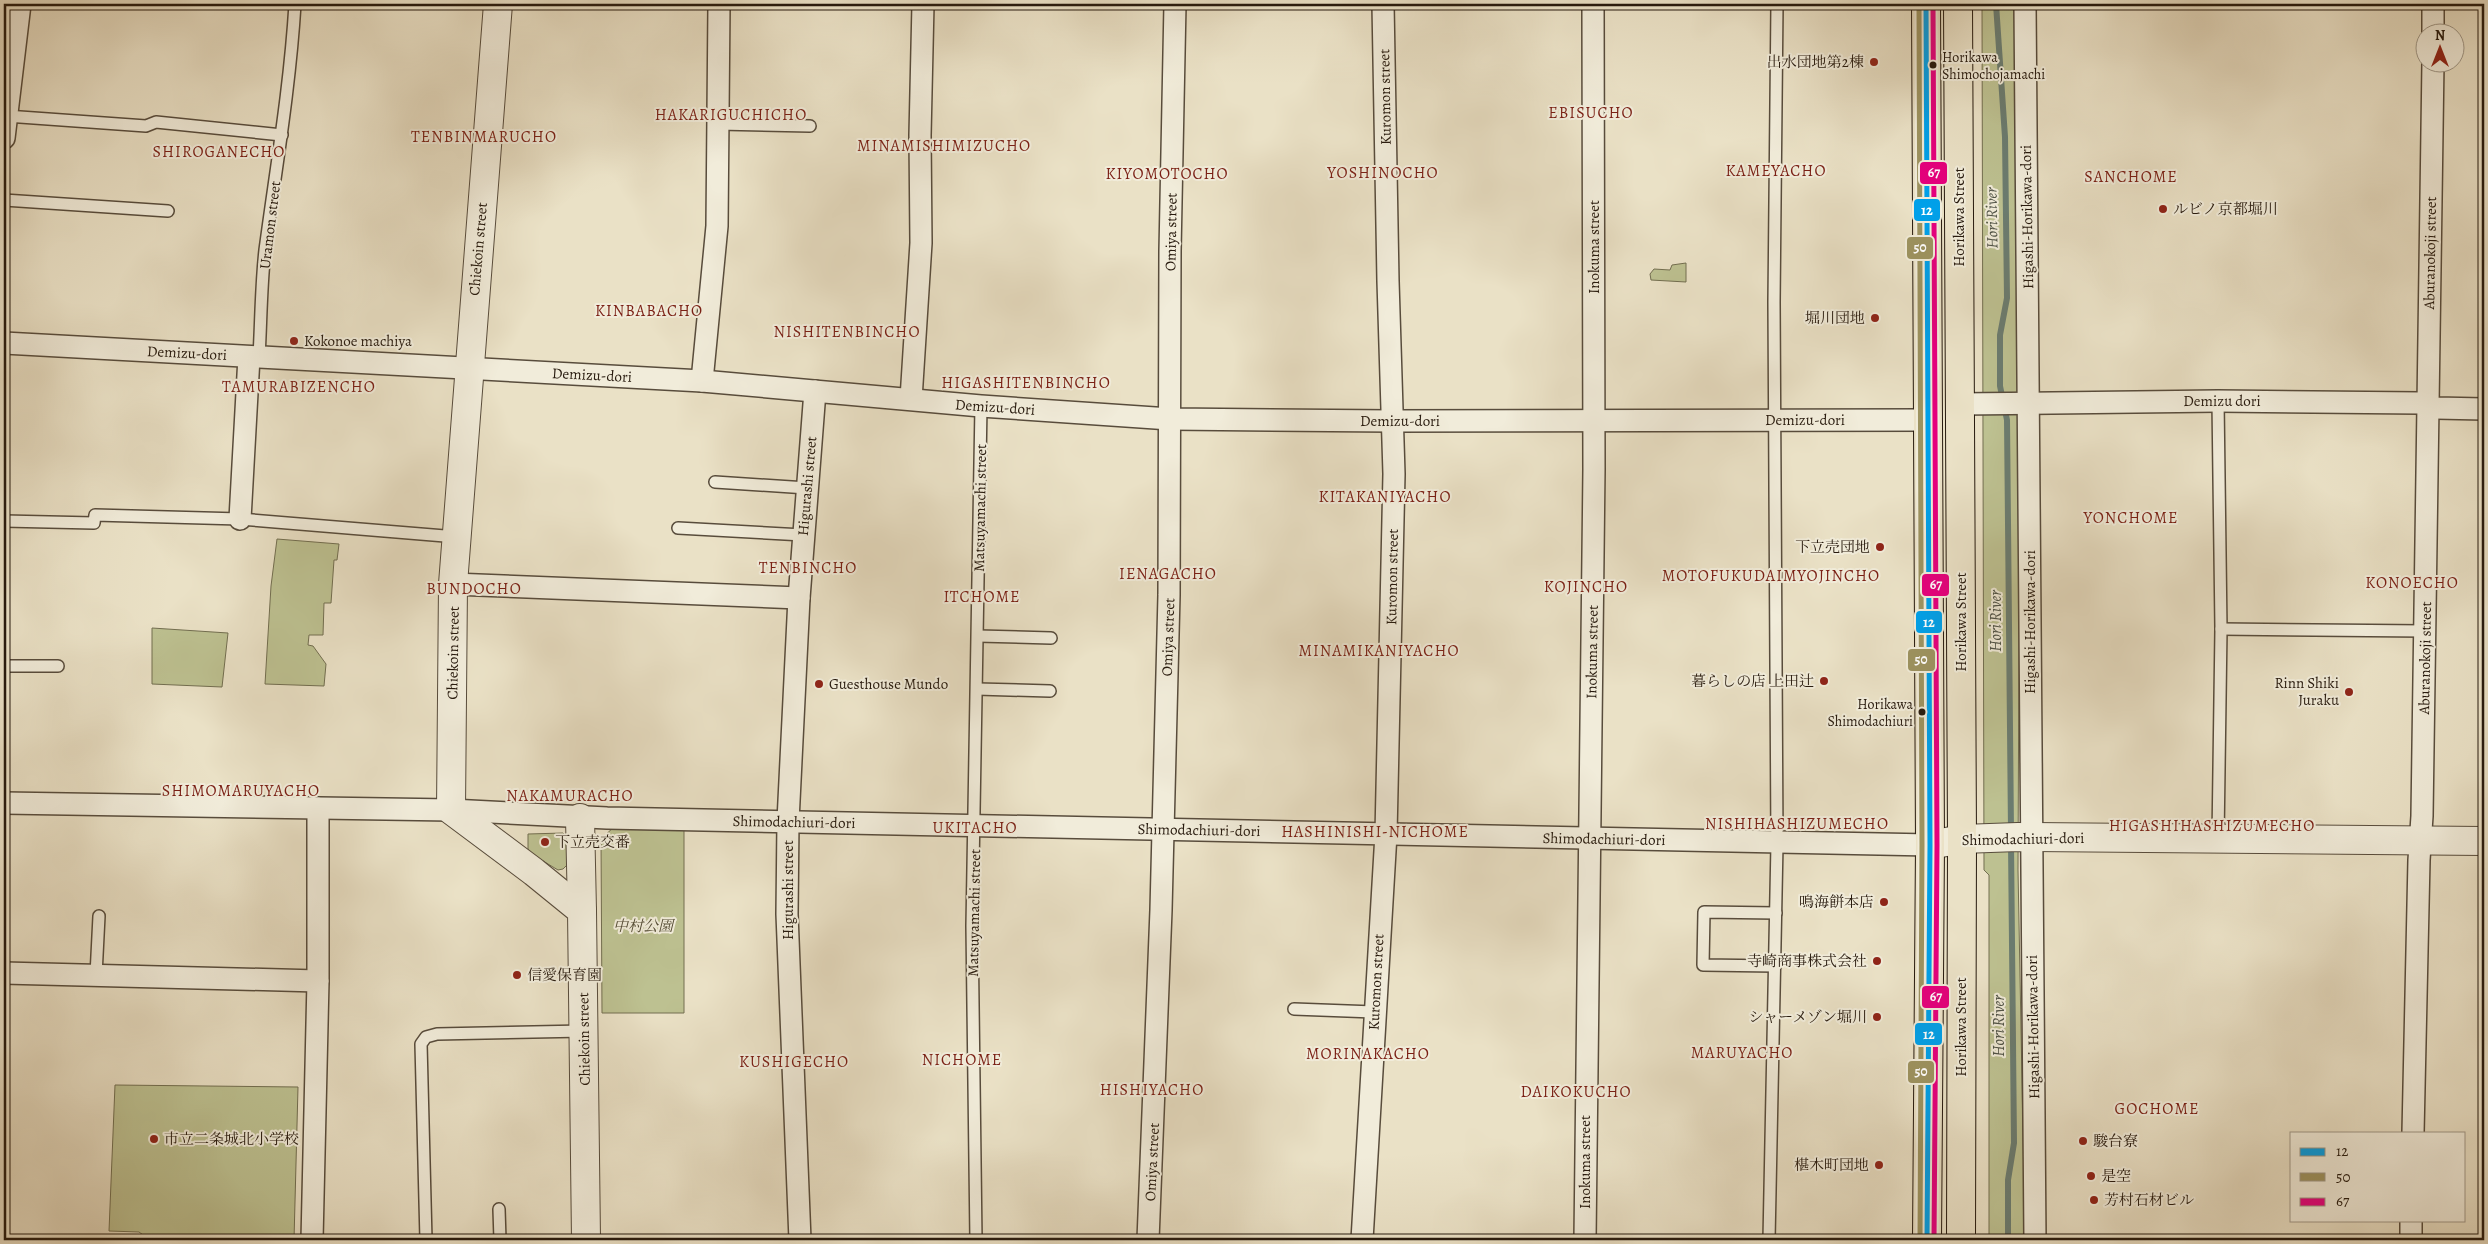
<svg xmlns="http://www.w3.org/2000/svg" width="2488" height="1244" viewBox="0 0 2488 1244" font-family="Alegreya,'Noto Serif JP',serif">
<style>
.green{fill:#bdc191;stroke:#726e50}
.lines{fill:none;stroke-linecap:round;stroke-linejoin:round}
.stream{stroke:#6b7c70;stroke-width:6}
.service-casing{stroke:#584c3c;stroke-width:14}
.minor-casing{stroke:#584c3c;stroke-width:24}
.tertiary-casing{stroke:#584c3c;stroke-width:30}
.primary-casing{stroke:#271a0e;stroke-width:30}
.service{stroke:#f1ecda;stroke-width:11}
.minor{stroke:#f1ecda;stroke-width:21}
.tertiary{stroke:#f1ecda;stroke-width:28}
.primary{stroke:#eae1c6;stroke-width:28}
.bus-1-casing{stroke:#f1ecda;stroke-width:9}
.bus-2-casing{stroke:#f1ecda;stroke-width:9}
.bus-3-casing{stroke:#f1ecda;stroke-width:9}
.bus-1{stroke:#00a0e9;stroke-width:5}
.bus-2{stroke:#9d9360;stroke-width:5}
.bus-3{stroke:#e5007d;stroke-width:5}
.poi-dot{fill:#8f2418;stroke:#f1ecda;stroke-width:2}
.bus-dot{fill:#271a0e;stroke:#f1ecda;stroke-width:2}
.labels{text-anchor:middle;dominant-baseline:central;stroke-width:4;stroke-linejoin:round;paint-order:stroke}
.bus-label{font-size:14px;fill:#271a0e;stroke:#f1ecda;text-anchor:start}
.poi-label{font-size:15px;fill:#271a0e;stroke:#f1ecda;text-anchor:end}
.street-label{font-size:15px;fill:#271a0e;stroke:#f1ecda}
.park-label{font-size:15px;font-style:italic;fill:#544c35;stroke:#f1ecda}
.neighbourhood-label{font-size:16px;letter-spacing:1px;fill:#7a1f14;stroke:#f1ecda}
.water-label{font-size:16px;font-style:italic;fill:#4f5347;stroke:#f1ecda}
.line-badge{stroke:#f1ecda;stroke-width:2}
.badge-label{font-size:14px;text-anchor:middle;font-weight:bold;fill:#fff}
</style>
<rect width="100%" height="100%" fill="#eae1c6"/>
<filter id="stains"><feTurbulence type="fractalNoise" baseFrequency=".004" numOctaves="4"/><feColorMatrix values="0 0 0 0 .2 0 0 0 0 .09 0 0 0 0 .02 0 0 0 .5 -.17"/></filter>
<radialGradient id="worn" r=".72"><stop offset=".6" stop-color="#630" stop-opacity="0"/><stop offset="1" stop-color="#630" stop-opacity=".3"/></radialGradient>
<g class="green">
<polygon points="1982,4 2016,4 2020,391 2018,870 2025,1240 1989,1240 1989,875 1984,870"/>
<polygon points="1686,263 1686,282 1651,280 1650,274 1654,269 1670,270 1672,265"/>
<polygon points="277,539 339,544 337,560 334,560 331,603 324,603 323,635 309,635 308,645 313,646 326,664 324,686 265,684 271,586"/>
<polygon points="152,628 228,633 222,687 152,684"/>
<polygon points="615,826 684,826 684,1013 602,1013 601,839"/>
<polygon points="563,833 566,836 567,865 563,869 558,870 528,852 528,834"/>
<polygon points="115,1085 298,1087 294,1240 150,1240 139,1232 109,1231"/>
</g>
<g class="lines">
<g class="stream">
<polyline points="1996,4 2005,137 2007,298 2000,335 2000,386 2007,420 2011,831"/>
<polyline points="2008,1240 2008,1180 2014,1143 2011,843"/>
</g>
<defs>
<g id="service">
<polyline points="6,116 146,126 156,122 282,135"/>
<polyline points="718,124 810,126"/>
<polyline points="4,200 168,211"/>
<path d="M259,357C261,322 261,286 265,250C276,168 290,87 295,4"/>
<polyline points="2218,401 2221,629 2218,839"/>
<polyline points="715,482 807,488"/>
<polyline points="4,521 94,523 95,515 240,519 457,537"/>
<polyline points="678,528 803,535"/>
<polyline points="2221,629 2425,631"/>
<polyline points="978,636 1051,638"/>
<polyline points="4,666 58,666"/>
<polyline points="977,689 1050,691"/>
<polyline points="1775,966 1703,965 1704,912 1776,913"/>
<polyline points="96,975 99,916"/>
<polyline points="1294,1009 1374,1012"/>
<polyline points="499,1209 500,1240"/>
<polyline points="426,1240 421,1044 426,1037 437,1034 584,1031"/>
<polyline points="976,1240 972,926 981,406"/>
<polyline points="1769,1240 1777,844 1774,302 1777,4"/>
</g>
<g id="minor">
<polyline points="2025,4 2035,1240"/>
<polyline points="2433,32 2433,4"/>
<polyline points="4,138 20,4"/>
<polyline points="4,343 702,381 981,406 1170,419 1392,421 1929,420"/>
<polyline points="702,381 717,226 719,4"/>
<polyline points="911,399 921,243 920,135 923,4"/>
<polyline points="1960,404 2218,401 2420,403 2436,408 2484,409"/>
<polyline points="240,519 249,357"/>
<polyline points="453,584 799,598"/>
<polyline points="4,803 451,810 607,818 1930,845"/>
<polyline points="4,973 318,981"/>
<polyline points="2413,1133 2419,860 2422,816 2433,62"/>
<polyline points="312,1240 318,981 318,808"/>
<polyline points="800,1240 787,914 788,821 799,598 815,391"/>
<polyline points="1148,1240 1161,910 1169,595 1170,251 1175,4"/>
<polyline points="1362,1240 1386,834 1394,474 1388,281 1383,4"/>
<polyline points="1585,1240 1594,469 1593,4"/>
<polyline points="2411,1240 2411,1220"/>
</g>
<g id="tertiary">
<polyline points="498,4 453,584 451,810 534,872 582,911 586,1240"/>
<polyline points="580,818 582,911"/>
<polyline points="1930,845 1962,839 2018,837 2484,841"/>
</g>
<g id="primary">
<polyline points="1926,4 1930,845 1927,1240"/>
<polyline points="1958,4 1962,839 1961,1240"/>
</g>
</defs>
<use href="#service" class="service-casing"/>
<use href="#minor" class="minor-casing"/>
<use href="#tertiary" class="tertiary-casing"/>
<use href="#primary" class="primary-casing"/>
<use href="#service" class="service"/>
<use href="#minor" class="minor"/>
<use href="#tertiary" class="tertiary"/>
<use href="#primary" class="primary"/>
<defs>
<polyline id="bus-1" points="1926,4 1930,845 1927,1240"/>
<polyline id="bus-2" points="1919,4 1922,845 1920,1240"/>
<polyline id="bus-3" points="1933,4 1937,845 1934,1240"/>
</defs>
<use href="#bus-1" class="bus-1-casing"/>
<use href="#bus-2" class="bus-2-casing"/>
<use href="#bus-3" class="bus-3-casing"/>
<use href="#bus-1" class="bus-1"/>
<use href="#bus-2" class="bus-2"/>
<use href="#bus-3" class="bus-3"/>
</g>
<g class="poi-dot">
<circle cx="1874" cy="62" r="5"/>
<circle cx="2163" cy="209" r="5"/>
<circle cx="1875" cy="318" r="5"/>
<circle cx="294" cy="341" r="5"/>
<circle cx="1880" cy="547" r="5"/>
<circle cx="1824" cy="681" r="5"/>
<circle cx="819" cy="684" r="5"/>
<circle cx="2349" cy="692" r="5"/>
<circle cx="545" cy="842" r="5"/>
<circle cx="1884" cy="902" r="5"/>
<circle cx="1877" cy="961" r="5"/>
<circle cx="517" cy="975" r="5"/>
<circle cx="1877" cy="1017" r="5"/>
<circle cx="154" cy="1139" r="5"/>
<circle cx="2083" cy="1141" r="5"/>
<circle cx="1879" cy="1165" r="5"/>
<circle cx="2091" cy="1176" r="5"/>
<circle cx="2094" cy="1200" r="5"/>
</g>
<g class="bus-dot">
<circle cx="1933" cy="65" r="4.5"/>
<circle cx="1922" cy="712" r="4.5"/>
</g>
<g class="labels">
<g class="bus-label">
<text x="1942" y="57">Horikawa<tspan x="1942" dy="17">Shimochojamachi</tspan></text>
<text x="1913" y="704" text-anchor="end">Horikawa<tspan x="1913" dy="17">Shimodachiuri</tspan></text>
</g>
<g class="poi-label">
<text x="1864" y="62">出水団地第2棟</text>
<text x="2173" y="209" text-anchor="start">ルビノ京都堀川</text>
<text x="1865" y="318">堀川団地</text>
<text x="304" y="341" text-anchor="start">Kokonoe machiya</text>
<text x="1870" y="547">下立売団地</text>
<text x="1814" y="681">暮らしの店 上田辻</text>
<text x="2339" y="683">Rinn Shiki<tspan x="2339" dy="17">Juraku</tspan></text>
<text x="829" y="684" text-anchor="start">Guesthouse Mundo</text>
<text x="555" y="842" text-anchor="start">下立売交番</text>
<text x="1874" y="902">鳴海餅本店</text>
<text x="1867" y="961">寺崎商事株式会社</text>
<text x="527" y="975" text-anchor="start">信愛保育園</text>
<text x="1867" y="1017">シャーメゾン堀川</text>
<text x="164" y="1139" text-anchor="start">市立二条城北小学校</text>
<text x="2093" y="1141" text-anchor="start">駿台寮</text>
<text x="1869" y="1165">椹木町団地</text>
<text x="2101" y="1176" text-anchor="start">是空</text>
<text x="2104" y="1200" text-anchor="start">芳村石材ビル</text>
</g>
<g class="street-label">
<text transform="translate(1385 97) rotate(-91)">Kuromon street</text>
<text transform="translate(1959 217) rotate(-90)">Horikawa Street</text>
<text transform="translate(2027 217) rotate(-91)">Higashi-Horikawa-dori</text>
<text transform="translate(270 225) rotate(-83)">Uramon street</text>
<text transform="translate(1171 232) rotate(-89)">Omiya street</text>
<text transform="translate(1594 247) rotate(-90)">Inokuma street</text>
<text transform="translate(478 249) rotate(-85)">Chiekoin street</text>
<text transform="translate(2430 253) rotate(-89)">Aburanokoji street</text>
<text transform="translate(187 353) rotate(3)">Demizu-dori</text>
<text transform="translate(592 375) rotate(3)">Demizu-dori</text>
<text x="2222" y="401">Demizu dori</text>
<text transform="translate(995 407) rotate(4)">Demizu-dori</text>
<text x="1805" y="420">Demizu-dori</text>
<text x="1400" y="421">Demizu-dori</text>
<text transform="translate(807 486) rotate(-85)">Higurashi street</text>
<text transform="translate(980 508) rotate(-89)">Matsuyamachi street</text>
<text transform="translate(1392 577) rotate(-89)">Kuromon street</text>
<text transform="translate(1961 622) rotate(-90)">Horikawa Street</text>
<text transform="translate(2030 622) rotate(-90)">Higashi-Horikawa-dori</text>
<text transform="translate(1168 637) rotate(-88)">Omiya street</text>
<text transform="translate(1592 652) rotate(-89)">Inokuma street</text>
<text transform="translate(453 653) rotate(-89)">Chiekoin street</text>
<text transform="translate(2425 658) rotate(-89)">Aburanokoji street</text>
<text transform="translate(794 822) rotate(1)">Shimodachiuri-dori</text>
<text transform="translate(1199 830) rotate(1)">Shimodachiuri-dori</text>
<text transform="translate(1604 839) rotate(1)">Shimodachiuri-dori</text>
<text transform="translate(2023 839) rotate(-1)">Shimodachiuri-dori</text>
<text transform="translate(788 890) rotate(-90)">Higurashi street</text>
<text transform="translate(974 913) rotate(-89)">Matsuyamachi street</text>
<text transform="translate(1376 982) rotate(-87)">Kuromon street</text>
<text transform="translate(1961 1027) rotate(-90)">Horikawa Street</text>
<text transform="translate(2033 1027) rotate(-91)">Higashi-Horikawa-dori</text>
<text transform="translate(584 1039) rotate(-91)">Chiekoin street</text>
<text transform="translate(1152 1162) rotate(-87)">Omiya street</text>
<text transform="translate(1585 1162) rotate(-90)">Inokuma street</text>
</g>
<g class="park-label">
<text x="643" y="926">中村公園</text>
</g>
<g class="neighbourhood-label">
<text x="1591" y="113">EBISUCHO</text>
<text x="731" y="115">HAKARIGUCHICHO</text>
<text x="484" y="137">TENBINMARUCHO</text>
<text x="944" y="146">MINAMISHIMIZUCHO</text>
<text x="219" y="152">SHIROGANECHO</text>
<text x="1776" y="171">KAMEYACHO</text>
<text x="1383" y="173">YOSHINOCHO</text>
<text x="1167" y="174">KIYOMOTOCHO</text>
<text x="2131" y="177">SANCHOME</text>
<text x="649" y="311">KINBABACHO</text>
<text x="847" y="332">NISHITENBINCHO</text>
<text x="1026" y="383">HIGASHITENBINCHO</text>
<text x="299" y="387">TAMURABIZENCHO</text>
<text x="1385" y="497">KITAKANIYACHO</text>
<text x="2131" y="518">YONCHOME</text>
<text x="808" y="568">TENBINCHO</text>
<text x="1168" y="574">IENAGACHO</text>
<text x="1771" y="576">MOTOFUKUDAIMYOJINCHO</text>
<text x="2412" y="583">KONOECHO</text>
<text x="1586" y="587">KOJINCHO</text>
<text x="474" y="589">BUNDOCHO</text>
<text x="982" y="597">ITCHOME</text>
<text x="1379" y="651">MINAMIKANIYACHO</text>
<text x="241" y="791">SHIMOMARUYACHO</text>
<text x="570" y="796">NAKAMURACHO</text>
<text x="1797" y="824">NISHIHASHIZUMECHO</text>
<text x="2212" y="826">HIGASHIHASHIZUMECHO</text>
<text x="975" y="828">UKITACHO</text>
<text x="1375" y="832">HASHINISHI-NICHOME</text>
<text x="1742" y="1053">MARUYACHO</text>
<text x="1368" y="1054">MORINAKACHO</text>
<text x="962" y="1060">NICHOME</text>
<text x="794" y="1062">KUSHIGECHO</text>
<text x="1152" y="1090">HISHIYACHO</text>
<text x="1576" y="1092">DAIKOKUCHO</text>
<text x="2157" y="1109">GOCHOME</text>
</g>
<g class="water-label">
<text transform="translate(1992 218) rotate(-91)">Hori River</text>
<text transform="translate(1996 621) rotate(-90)">Hori River</text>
<text transform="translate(1999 1026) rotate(-90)">Hori River</text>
</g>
</g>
<g class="line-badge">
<rect x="1919" y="161" width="29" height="24" rx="5" fill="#e5007d"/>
<rect x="1913" y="198" width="28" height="24" rx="5" fill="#00a0e9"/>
<rect x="1906" y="236" width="28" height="24" rx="5" fill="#9d9360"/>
<rect x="1921" y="573" width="29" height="24" rx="5" fill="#e5007d"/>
<rect x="1915" y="610" width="28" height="24" rx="5" fill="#00a0e9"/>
<rect x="1907" y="648" width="29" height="24" rx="5" fill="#9d9360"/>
<rect x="1921" y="985" width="29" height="24" rx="5" fill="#e5007d"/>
<rect x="1914" y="1022" width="29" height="24" rx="5" fill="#00a0e9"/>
<rect x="1907" y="1060" width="28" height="24" rx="5" fill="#9d9360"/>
</g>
<g class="badge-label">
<text x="1934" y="177">67</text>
<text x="1927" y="215">12</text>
<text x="1920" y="252">50</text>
<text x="1936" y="589">67</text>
<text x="1929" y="627">12</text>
<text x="1921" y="664">50</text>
<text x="1936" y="1001">67</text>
<text x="1929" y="1039">12</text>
<text x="1921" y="1076">50</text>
</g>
<rect width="2488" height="1244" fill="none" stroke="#eae1c6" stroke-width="20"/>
<rect x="5" y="5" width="2478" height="1234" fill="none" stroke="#271a0e" stroke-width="2.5"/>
<rect x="10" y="10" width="2468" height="1224" fill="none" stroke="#271a0e"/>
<rect x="2290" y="1132" width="175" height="90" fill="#f1ecda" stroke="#a09888"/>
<rect x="2300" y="1148" width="25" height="8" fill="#00a0e9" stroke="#a09888"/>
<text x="2336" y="1156" font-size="15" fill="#271a0e">12</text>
<rect x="2300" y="1173" width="25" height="8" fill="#9d9360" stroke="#a09888"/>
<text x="2336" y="1182" font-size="15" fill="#271a0e">50</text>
<rect x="2300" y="1198" width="25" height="8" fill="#e5007d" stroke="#a09888"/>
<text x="2336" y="1206" font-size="15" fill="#271a0e">67</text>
<g transform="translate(2440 48)"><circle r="24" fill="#f1ecda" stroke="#a09888"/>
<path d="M0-4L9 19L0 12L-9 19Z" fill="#8f2418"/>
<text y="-8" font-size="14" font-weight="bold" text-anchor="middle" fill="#271a0e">N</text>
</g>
<rect width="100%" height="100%" filter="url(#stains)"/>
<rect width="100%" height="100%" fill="url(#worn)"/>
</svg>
